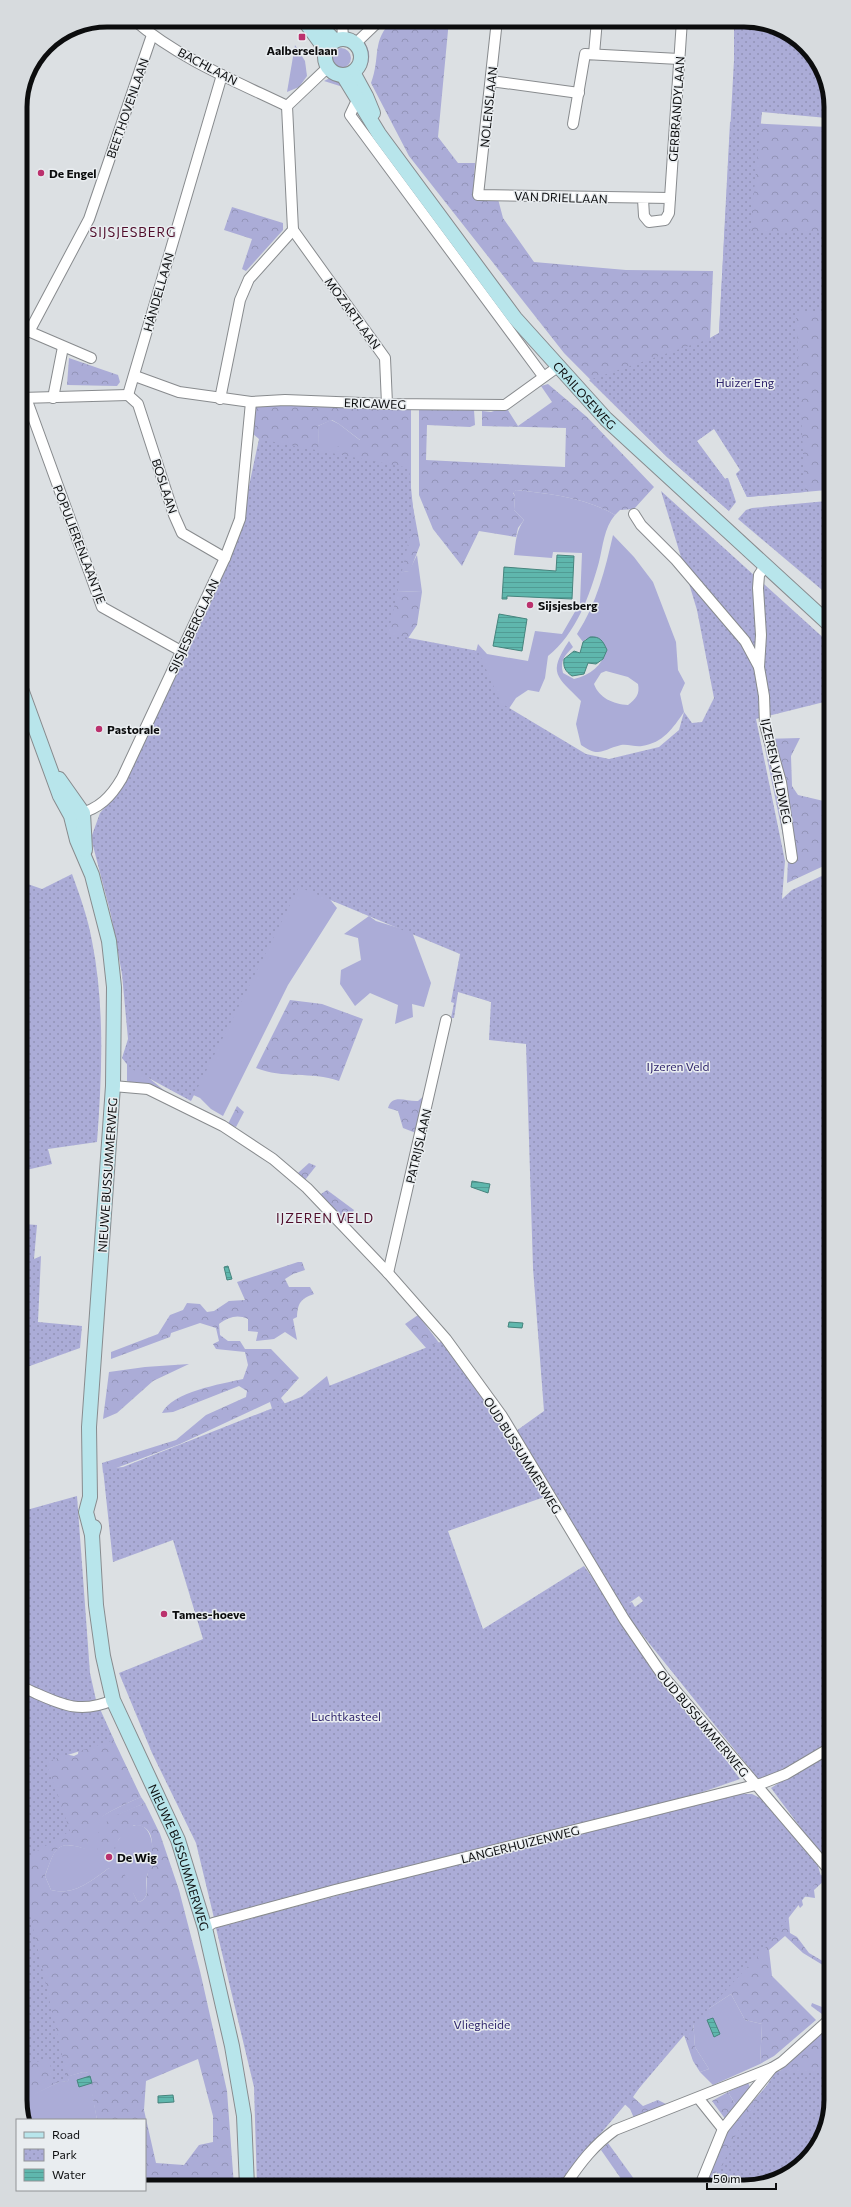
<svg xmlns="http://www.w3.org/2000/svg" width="851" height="2207" viewBox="0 0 851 2207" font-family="Commissioner,sans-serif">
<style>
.grass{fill:#abacd7;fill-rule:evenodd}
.forest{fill:url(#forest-crowns);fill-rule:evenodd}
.park{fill:url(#park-dots);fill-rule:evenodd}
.water{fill:url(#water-rules);stroke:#46847d}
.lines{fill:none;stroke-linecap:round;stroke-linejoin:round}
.minor-casing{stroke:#888b8e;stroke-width:12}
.secondary-casing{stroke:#888b8e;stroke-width:16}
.minor{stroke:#fff;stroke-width:10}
.secondary{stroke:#b8e5eb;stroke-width:14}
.poi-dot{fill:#bb316d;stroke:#e9edf0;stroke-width:1.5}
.labels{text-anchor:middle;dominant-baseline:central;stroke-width:3;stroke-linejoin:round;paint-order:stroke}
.poi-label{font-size:12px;font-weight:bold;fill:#0c0d0e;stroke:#e9edf0;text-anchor:start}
.street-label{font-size:12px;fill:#0c0d0e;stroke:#e9edf0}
.park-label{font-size:12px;fill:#30266c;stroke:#e9edf0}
.neighbourhood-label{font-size:13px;letter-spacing:1px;fill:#4f0c2a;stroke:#e9edf0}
.rim{fill:none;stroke:#0c0d0e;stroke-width:5}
</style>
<defs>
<pattern id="forest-crowns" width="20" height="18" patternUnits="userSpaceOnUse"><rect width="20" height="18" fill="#abacd7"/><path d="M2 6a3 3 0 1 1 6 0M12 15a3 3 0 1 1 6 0" fill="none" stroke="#9293b7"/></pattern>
<pattern id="park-dots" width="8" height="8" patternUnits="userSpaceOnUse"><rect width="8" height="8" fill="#abacd7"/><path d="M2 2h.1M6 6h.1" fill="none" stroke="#9293b7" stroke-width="1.8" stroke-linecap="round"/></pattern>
<pattern id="water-rules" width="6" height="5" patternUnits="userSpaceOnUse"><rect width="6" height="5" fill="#5fb7ad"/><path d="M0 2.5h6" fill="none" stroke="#519c94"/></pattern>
</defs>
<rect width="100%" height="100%" fill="#dce0e3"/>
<g class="grass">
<path d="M365,43C373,55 369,66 360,77Z"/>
<polygon points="295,45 305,61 307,76 299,87 287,92"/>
<circle cx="341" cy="58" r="10"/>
<polygon points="330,78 339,81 343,87 324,81"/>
<polygon points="331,420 339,424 361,441 331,463 319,464 318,426"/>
<path d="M516,490C550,494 585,497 615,515C604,528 603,546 599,562C590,595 576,634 548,656L545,678L539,692L528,690L516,698L508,710L498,703L474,659L478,644L487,654L528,661L535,631L562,634L580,603L582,553L553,552L552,558L514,555C516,541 516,531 524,520L514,510L515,496L513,492Z"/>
<path d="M613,535L634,557L653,582L676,642L678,670L685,683L680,694L684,712C673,728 663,743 642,746C635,747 628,744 621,745C601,750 600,758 581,745L576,724L581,701C557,676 547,674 569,641L573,647C564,656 560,661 563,673L574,679C591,675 601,666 607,650L586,639L583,642L577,634C597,603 605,570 613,535ZM606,671L628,677L638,684C640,694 636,699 628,705C613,704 599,698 594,684L601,673Z"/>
<polygon points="417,555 422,592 396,591 397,573 409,571"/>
<polygon points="294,881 328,897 337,908 288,985 223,1116 211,1109 200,1098 178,1088"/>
<polygon points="369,916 376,921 412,932 431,983 424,1007 412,1004 413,1017 395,1024 398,1005 370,993 355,1006 340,984 341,970 361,960 358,938 344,934"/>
<polygon points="127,1060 166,1092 176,1097 175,1098 127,1081"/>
<path d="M141,1797L145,1803L120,1814L108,1843L116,1844C120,1837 127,1826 136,1825C152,1824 154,1848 152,1860C151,1867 147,1873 146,1881C146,1890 150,1896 140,1902L137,1901L133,1893L109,1868C91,1881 74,1896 51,1890L45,1876C55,1849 55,1839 87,1849C87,1843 87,1836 89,1830C94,1816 128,1803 141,1797Z"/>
<polygon points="731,1994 745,2020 762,2024 760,2064 713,2085 700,2072 709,2069 695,2047 693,2019"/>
<polygon points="83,2072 89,2073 97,2120 25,2120 24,2100 26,2098 59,2082 68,2081 69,2076"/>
<polygon points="748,2083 751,2089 737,2107 728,2092"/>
</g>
<g class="forest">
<path d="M393,20H449L438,137L458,163H475L473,198L498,199L503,218L534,262L626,270L713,271L710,338L719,333L730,122L827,127V490L747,497L736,474L741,470L714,428L696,441L725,479L728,478L729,511L667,457L564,353L409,156L371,83C381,57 371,40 393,20Z"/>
<polygon points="232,207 283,223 283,230 246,271 242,269 252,239 224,230"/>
<polygon points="69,358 118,375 120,382 117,386 67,385"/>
<path d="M548,384L587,417L654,487L634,509L620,510L615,515C585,497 550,494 516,490L513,493L515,496L514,510L524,520L518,528L516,537L479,531L462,566L433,529L419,495V410H474L475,425L470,427L427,425L426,460L565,467L566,428L482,426V411L491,412L506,407L518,426L552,402L541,386Z"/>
<path d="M255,403L411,409V496L420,545L410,571L397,573L396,591L422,592L417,625L394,659L259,439L251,432ZM332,420L339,424L360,440L340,441L331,463L320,464L318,426Z"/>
<polygon points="800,738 791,756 792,786 798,795 828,802 828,864 787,883 788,860 763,739"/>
<path d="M290,1000L322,1004L363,1019L339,1081C311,1071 283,1079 256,1068Z"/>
<path d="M426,1094L421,1135L403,1128L398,1111L388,1108C392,1093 407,1102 418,1101Z"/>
<polygon points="237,1106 244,1112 236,1127 228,1124"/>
<polygon points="309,1163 316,1166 305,1180 298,1173"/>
<polygon points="327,1190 354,1210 347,1222 318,1196"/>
<path d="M298,1262H302L305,1270L293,1274L285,1279L289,1287H310L314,1294C300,1299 298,1303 297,1317L293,1319L297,1340L285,1332L274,1339L256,1341L258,1332L248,1331V1319C237,1314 229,1317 219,1324L220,1335L228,1341H240L245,1349H271L299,1378L281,1398L288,1408L327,1376L332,1394L427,1349L405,1324L418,1315L455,1364L292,1475L270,1402L180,1444L103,1473L102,1463L176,1440L206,1415L246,1397L247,1391L239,1386L173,1412L162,1413C172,1392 221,1384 243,1379L248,1365L245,1352L216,1349L213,1344L219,1341L216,1328L200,1323L171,1333L170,1337L111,1359V1352L158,1334L170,1315L183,1310L187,1303L200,1304L207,1312L214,1311L229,1301L245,1300L237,1282Z"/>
<polygon points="189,1364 153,1381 117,1413 103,1419 109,1372 145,1367"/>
<path d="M101,1713L141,1797C118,1808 83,1818 88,1850C56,1838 55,1849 45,1876L51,1890C74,1896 91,1881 109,1868L124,1873L137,1901L140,1902C151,1896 145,1887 147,1877C150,1861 162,1825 134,1825L119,1839L115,1849L108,1843L98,1850C89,1821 124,1812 145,1803L160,1834L179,1890L200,1971L227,2091L234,2186L145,2187V2120H97L88,2073L83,2072L70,2076L68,2081L59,2082L24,2100V1745L74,1756L78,1754L79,1746ZM198,2059L213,2116V2142L199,2145L184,2165L156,2163L144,2110L146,2081Z"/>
<polygon points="825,1874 827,1878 814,1890 815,1898 801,1896 803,1905 800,1908 797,1902 799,1883"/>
<polygon points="760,1900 763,1905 784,1907 788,1911 790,1933 797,1937 809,1953 831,1966 831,1970 803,1953 785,1936 769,1950 772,1976 816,2020 774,2056 760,2064 762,2024 745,2020 731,1994 693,2019 695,2047 709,2069 700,2072 693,2061 683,2032 705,1991 725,1974 738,1969 743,1964 748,1943 756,1935 763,1932 771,1914 757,1908 755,1904"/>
<polygon points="831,1999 831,2007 822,2014 811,2006 812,2003 822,2007"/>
<polygon points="831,2022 831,2083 772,2182 704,2183 728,2129 787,2063"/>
<polygon points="644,2081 633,2097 643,2106 658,2100 666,2104 634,2118 630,2109 620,2100"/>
<polygon points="728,2092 737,2107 726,2120 712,2101"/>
<polygon points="608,2143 637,2183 624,2183 601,2150"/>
</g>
<g class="park">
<polygon points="734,20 750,20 797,38 826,79 827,118 762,112 750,232 827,232 827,312 796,313 805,492 747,497 736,474 740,470 714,429 697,441 725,479 728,478 736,502 729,511 667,457 589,380 709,339 719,333 734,60"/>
<path d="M259,439L409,468L414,517L388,634L478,651L501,703L586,754L609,759L659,747L679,730L684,712L692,723L702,722L714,698L697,610L661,491L828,642V701L756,719L785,861L782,899L792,890L828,873L830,1746L819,1754L759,1780L616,1602L516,1431L544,1411L533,1268L526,1044L489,1040L491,1002L458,992L454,1018H451L454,1003L451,1002L460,954L299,887L191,1101L130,1068L122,1058L128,1039L122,974L111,915L91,838L100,813L120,791L184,654L242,519ZM639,1596L643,1601L635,1607L632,1602L629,1603Z"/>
<polygon points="827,501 828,595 738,519 746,510 752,508"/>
<path d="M72,874C80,896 88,918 92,941C105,1007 102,1075 97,1142L48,1149L52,1164L22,1171V882L42,889Z"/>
<polygon points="23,1224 37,1225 34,1259 41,1256 38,1322 82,1326 80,1348 27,1367 23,1387"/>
<polygon points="448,1339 550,1495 448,1531 483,1629 584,1566 740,1779 688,1797 402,1868 373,1878 214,1918 196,1843 152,1753 119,1673 203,1639 173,1540 113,1562 103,1469 123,1467"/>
<polygon points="77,1496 90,1673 96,1700 114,1740 46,1762 70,1831 24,1859 23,1511"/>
<polygon points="830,1750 830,1867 771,1788"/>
<polygon points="739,1794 752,1794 762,1799 818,1866 821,1876 766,1947 686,2033 579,2159 561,2184 257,2186 254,2087 216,1928 418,1874"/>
<polygon points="24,1889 68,2081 52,2083 50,2060 24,2063"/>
<polygon points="776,2071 828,2072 831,2075 831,2101 813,2153 772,2182 715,2183 734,2138"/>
</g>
<g class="water">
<polygon points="557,555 574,556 572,599 507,596 507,599 502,599 504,567 556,571"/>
<polygon points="499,614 527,619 522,651 493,646"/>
<path d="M590,637C600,636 603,641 607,650L603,659L596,664L588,663L584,674L572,676C565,671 563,667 564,659L574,651L580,653L583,642Z"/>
<polygon points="472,1181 490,1184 488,1193 471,1187"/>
<polygon points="228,1266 232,1279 227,1280 224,1267"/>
<polygon points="509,1322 523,1323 522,1328 508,1327"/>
<polygon points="713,2018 720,2034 714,2037 707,2020"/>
<polygon points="90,2076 92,2083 79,2087 77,2080"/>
<polygon points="173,2095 174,2102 158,2103 158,2096"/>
</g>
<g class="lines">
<defs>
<g id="minor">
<path d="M134,20C178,58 235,81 287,106"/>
<polyline points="342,20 343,39"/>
<polyline points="497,20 478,195 670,198 669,213 665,220 649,222 644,216 643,199"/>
<polyline points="355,44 380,20"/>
<polyline points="594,54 597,20"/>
<polyline points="491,81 579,93"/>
<polyline points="362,98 357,100 350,115 543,376"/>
<polyline points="20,106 27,73"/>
<polyline points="573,124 585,54 679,59"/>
<polyline points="670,198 682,20"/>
<polyline points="293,230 385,358 387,404"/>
<polyline points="21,328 91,358"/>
<polyline points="29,332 89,219 152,35"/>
<polyline points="135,376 179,392 251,402 285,400 387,404 505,405 559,366"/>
<polyline points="128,395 222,75"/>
<polyline points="128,395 138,404 174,515 182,533 225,558"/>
<polyline points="21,398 128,395"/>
<polyline points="26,398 102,607 181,651"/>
<polyline points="53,398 63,347"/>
<polyline points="220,399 240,300 249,279 293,230 287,106 327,68"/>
<polyline points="634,514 641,525 676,560 745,641 759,667"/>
<polyline points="765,566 759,575 758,588 761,635 759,667 764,696 765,725 781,782 792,858"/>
<path d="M78,814C99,809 111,797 122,778L225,558L240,519L251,402"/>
<polyline points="113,1086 148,1089 223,1126 273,1159 307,1188 388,1273 446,1339 502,1416 624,1619 663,1676 830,1871"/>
<polyline points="388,1273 446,1020"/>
<path d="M24,1688C57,1702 77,1716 113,1700"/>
<polyline points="205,1928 213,1923 335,1890 763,1783 786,1774 830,1748"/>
<polyline points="699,2099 723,2129"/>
<polyline points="701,2183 723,2129 772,2068 782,2062 831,2018"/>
<path d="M566,2184C581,2162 594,2145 615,2130L772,2068"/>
</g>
<g id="secondary">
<polyline points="304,20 326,50"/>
<polyline points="315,20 335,41"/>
<circle cx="343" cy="57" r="18"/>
<polyline points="354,74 366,96 373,113"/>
<path id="s1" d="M343,75L379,134L515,318L606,419L828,623"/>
<polyline points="21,689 60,796 71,816 77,840 92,875 109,941 114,987 113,1086 89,1427 90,1497 86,1512 92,1535"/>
<polyline points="59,779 83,813 85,850"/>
<path id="s2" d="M94,1527L92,1535L96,1605L103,1656L113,1700L178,1840L205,1928L232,2046L244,2116L247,2186"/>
</g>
</defs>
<use href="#minor" class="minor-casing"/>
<use href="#secondary" class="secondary-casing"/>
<use href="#minor" class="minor"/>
<use href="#secondary" class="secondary"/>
</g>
<g class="poi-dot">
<rect x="298" y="33" width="8" height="8" rx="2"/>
<circle cx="41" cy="173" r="4"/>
<circle cx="530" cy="605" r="4"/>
<circle cx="99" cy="729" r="4"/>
<circle cx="164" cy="1614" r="4"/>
<circle cx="109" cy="1857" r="4"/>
</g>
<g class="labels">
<g class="poi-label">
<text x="302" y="50" text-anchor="middle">Aalberselaan</text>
<text x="49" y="173">De Engel</text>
<text x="538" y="605">Sijsjesberg</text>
<text x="107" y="729">Pastorale</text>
<text x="172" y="1614">Tames-hoeve</text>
<text x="117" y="1857">De Wig</text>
</g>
<g class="street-label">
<text transform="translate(208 66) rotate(28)">BACHLAAN</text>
<text transform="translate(488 107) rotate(-84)">NOLENSLAAN</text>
<text transform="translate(127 108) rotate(-71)">BEETHOVENLAAN</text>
<text transform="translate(676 109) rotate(-86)">GERBRANDYLAAN</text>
<text transform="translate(561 197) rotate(2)">VAN DRIELLAAN</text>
<text transform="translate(158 292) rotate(-74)">HÄNDELLAAN</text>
<text transform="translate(353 313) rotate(54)">MOZARTLAAN</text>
<text stroke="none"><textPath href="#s1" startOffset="402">CRAILOSEWEG</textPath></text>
<text transform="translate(375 403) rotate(2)">ERICAWEG</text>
<text transform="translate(165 486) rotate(72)">BOSLAAN</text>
<text transform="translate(80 544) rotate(69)">POPULIERENLAANTJE</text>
<text transform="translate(193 626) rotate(-65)">SIJSJESBERGLAAN</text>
<text transform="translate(777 771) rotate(78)">IJZEREN VELDWEG</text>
<text transform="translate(418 1146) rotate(-77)">PATRIJSLAAN</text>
<text transform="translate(107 1175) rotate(-86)">NIEUWE BUSSUMMERWEG</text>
<text transform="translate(523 1455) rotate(58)">OUD BUSSUMMERWEG</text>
<text transform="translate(703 1723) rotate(50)">OUD BUSSUMMERWEG</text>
<text transform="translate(520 1844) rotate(-14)">LANGERHUIZENWEG</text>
<text stroke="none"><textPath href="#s2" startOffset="346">NIEUWE BUSSUMMERWEG</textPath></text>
</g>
<g class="park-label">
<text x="745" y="382">Huizer Eng</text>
<text x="678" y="1066">IJzeren Veld</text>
<text x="346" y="1716">Luchtkasteel</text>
<text x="482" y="2024">Vliegheide</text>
</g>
<g class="neighbourhood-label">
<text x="133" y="232">SIJSJESBERG</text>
<text x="325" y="1218">IJZEREN VELD</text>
</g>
</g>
<path d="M0 0H851V2207H0ZM107 27H744A80 80 0 0 1 824 107V2100A80 80 0 0 1 744 2180H107A80 80 0 0 1 27 2100V107A80 80 0 0 1 107 27Z" fill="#d7dbde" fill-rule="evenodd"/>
<path class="rim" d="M107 27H744A80 80 0 0 1 824 107V2100A80 80 0 0 1 744 2180H107A80 80 0 0 1 27 2100V107A80 80 0 0 1 107 27Z"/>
<rect x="16" y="2119" width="130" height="72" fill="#e9edf0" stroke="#919396"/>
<rect x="24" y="2132" width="20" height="6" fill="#b8e5eb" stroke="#919396"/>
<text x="52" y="2139" font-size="12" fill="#0c0d0e">Road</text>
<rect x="24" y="2149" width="20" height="12" fill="url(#park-dots)" stroke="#919396"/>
<text x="52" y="2159" font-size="12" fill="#0c0d0e">Park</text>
<rect x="24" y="2169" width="20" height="12" fill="url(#water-rules)" stroke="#919396"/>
<text x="52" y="2179" font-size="12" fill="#0c0d0e">Water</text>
<path d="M707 2183v6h69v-6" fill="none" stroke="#0c0d0e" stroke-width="2"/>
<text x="713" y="2183" font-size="12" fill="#0c0d0e" stroke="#e9edf0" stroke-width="3" paint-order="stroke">50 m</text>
</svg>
